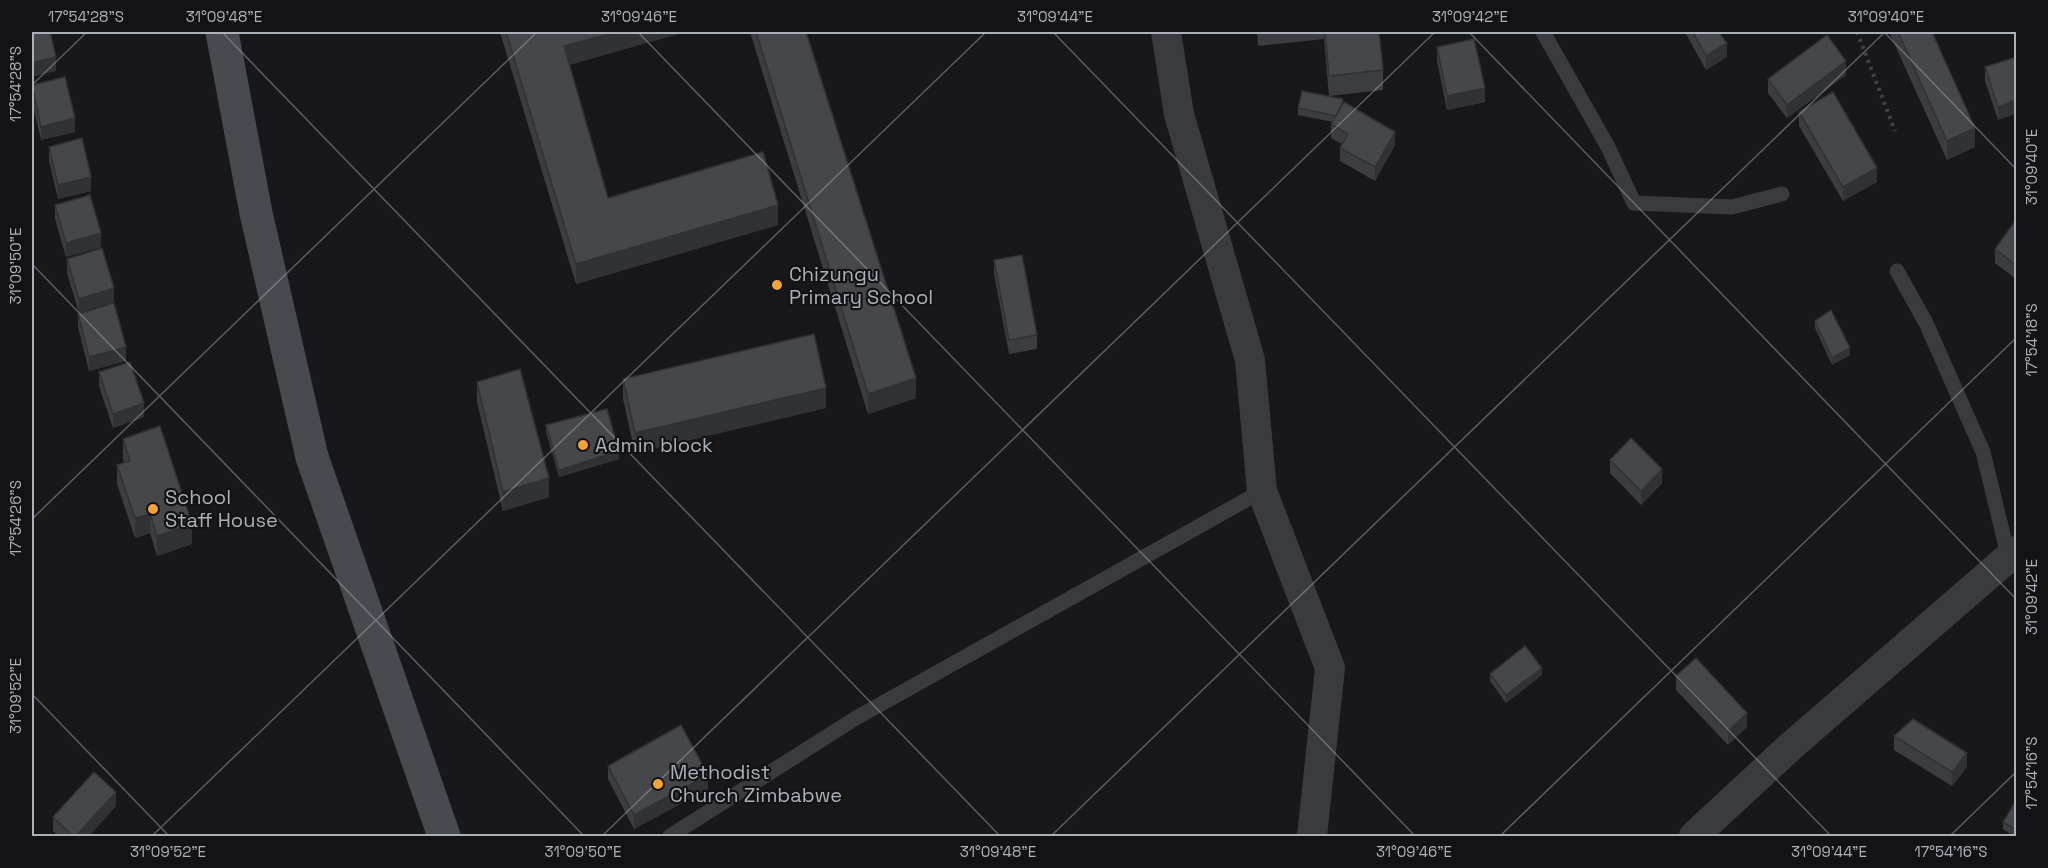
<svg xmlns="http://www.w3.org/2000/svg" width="2048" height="868" viewBox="0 0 2048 868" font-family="'Space Grotesk',sans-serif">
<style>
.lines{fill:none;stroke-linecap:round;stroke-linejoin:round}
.path{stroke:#3f4246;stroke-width:4;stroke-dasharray:3 4.5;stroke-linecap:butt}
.lane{stroke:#393b3f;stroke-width:15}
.street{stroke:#393b3f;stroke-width:30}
.secondary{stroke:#474a4f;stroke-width:33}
.wall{fill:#3b3d40}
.shaded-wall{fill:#303234}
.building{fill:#45474a;stroke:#303234;stroke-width:1.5}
.ticks{fill:none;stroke:#abb1ba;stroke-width:1.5;stroke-opacity:0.45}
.poi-dot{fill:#f1a23a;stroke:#131315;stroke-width:2}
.labels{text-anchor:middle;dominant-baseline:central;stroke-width:4.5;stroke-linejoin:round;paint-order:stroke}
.poi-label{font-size:20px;fill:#abb1ba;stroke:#131315;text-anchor:start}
.neatline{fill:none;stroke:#abb1ba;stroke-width:2}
.ticks-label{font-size:15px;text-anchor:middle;fill:#abb1ba}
</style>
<rect width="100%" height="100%" fill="#18181a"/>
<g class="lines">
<polyline class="path" points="1857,32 1895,131"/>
<g class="lane">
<polyline points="1543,32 1608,147 1634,203 1732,207 1782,194"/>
<polyline points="1897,271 1926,323 1983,452 2009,559"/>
<polyline points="670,836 856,718 1262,491"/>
</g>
<g class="street">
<polyline points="1166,32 1179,114 1250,360 1262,491 1330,668 1312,836"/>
<polyline points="1694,836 1790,747 2016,551"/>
</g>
<polyline class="secondary" points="222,32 256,213 312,457 444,836"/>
</g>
<g class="wall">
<polygon points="500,32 685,32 569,65 608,198 778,225 576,284"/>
<polygon points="750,32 806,32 916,398 868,414"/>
<polygon points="1257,32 1379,32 1383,70 1383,90 1329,96 1324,39 1258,46"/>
<polygon points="1685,32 1718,32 1727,57 1706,70"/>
<polygon points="1889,32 1932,32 1975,147 1947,160"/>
<polygon points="1437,47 1485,102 1447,110 1437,61"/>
<polygon points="2016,57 1998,120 1985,81 1985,67"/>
<polygon points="1846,75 1787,118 1768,93 1768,79"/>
<polygon points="32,85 75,132 41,140 32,102"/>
<polygon points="1343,104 1395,145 1375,181 1340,161 1340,148 1342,144 1331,138 1331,124 1333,122 1298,115 1298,108"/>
<polygon points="1799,112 1877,182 1843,201 1799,126"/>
<polygon points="49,147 91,191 58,199 49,161"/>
<polygon points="55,205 101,247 66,257 55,219"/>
<polygon points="2016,220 2016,279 1995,263 1995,249"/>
<polygon points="67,259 114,302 79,313 67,273"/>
<polygon points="994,260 1037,335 1037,349 1009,354 994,274"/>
<polygon points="78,314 126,361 89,371 78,327"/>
<polygon points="1815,321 1850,355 1832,365 1815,328"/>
<polygon points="99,372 144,417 113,428 99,386"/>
<polygon points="623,379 826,408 635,453 623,399"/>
<polygon points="477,382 549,497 503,511 477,402"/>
<polygon points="546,425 619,459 559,477 546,432"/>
<polygon points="123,439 192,544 157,556 150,533 135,538 117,484 117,465 124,463 123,459"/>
<polygon points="1610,460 1662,483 1641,505 1610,473"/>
<polygon points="1490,674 1542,675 1506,703 1490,681"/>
<polygon points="1676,676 1747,727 1728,745 1676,690"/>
<polygon points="1894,736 1967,767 1952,786 1894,750"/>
<polygon points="608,766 708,789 634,829 608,779"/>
<polygon points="2016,805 2016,837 2015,837 2003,829 2003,822"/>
<polygon points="116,806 88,837 59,837 53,831 53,817"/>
</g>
<g class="shaded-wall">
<polygon points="616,32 685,32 564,66 564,46"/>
<polygon points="1727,43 1727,57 1706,70 1706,56"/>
<polygon points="56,57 56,71 32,77 32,63"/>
<polygon points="1846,61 1846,75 1787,118 1787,105"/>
<polygon points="1485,88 1485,102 1447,110 1447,96"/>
<polygon points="2016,100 2016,114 1998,120 1998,107"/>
<polygon points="75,118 75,132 41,140 41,127"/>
<polygon points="1975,128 1975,147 1947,160 1947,141"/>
<polygon points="1395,132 1395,145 1375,181 1375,167"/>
<polygon points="1877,168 1877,182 1843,201 1843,187"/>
<polygon points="91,177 91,191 58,199 58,185"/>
<polygon points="778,205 778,225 576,284 576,264"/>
<polygon points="101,233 101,247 66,257 66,243"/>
<polygon points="114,288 114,302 79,313 79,299"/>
<polygon points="126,347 126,361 89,371 89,357"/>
<polygon points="1850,348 1850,355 1832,365 1832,358"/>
<polygon points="916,378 916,398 868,414 868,394"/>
<polygon points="826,388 826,408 635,453 635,433"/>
<polygon points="144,403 144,417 113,428 113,414"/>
<polygon points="619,451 619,459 559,477 559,470"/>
<polygon points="1662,469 1662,483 1641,505 1641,491"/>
<polygon points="549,478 549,497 503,511 503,492"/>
<polygon points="150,514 150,533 135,538 135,518"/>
<polygon points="192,524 192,544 157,556 157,536"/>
<polygon points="1542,668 1542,675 1506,703 1506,695"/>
<polygon points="1747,713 1747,727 1728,745 1728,731"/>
<polygon points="1967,753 1967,767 1952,786 1952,772"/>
<polygon points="708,775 708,789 634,829 634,815"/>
<polygon points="116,792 116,806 88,837 75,837"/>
</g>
<g class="building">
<polygon points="32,32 50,32 56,57 32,63"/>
<polygon points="506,32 616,32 564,46 608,198 763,152 778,205 576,264"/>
<polygon points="756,32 806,32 916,378 868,394"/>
<polygon points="1325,32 1379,32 1383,70 1329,76"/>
<polygon points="1693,32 1718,32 1727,43 1706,56"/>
<polygon points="1898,32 1932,32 1975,128 1947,141"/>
<polygon points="1827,35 1846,61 1787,105 1768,79"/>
<polygon points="1474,39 1485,88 1447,96 1437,47"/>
<polygon points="2016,57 2016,100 1998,107 1985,67"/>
<polygon points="65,77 75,118 41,127 32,85"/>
<polygon points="1302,91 1343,99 1341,106 1336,116 1298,108"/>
<polygon points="1833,92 1877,168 1843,187 1799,112"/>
<polygon points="1344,102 1395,132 1375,167 1340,148 1348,134 1331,124"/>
<polygon points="82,138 91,177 58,185 49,147"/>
<polygon points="90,195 101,233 66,243 55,205"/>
<polygon points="2016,220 2016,265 1995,249"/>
<polygon points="102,248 114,288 79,299 67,259"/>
<polygon points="1022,255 1037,335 1009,340 994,260"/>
<polygon points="114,303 126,347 89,357 78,314"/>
<polygon points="1831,310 1850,348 1832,358 1815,321"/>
<polygon points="814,334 826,388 635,433 623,379"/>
<polygon points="130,362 144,403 113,414 99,372"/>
<polygon points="520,369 549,478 503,492 477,382"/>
<polygon points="607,409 619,451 559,470 546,425"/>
<polygon points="160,426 192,524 157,536 150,514 135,518 117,465 130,461 123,439"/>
<polygon points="1631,438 1662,469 1641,491 1610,460"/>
<polygon points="1525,646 1542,668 1506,695 1490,674"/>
<polygon points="1696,658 1747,713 1728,731 1676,676"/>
<polygon points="1913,719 1967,753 1952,772 1894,736"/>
<polygon points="681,725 708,775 634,815 608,766"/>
<polygon points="94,772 116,792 75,837 74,837 53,817"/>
<polygon points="2014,804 2016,805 2016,830 2003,822"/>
</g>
<path class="ticks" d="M222,32L1000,836M638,32L1415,836M1053,32L1831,836M1469,32L2016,599M1884,32L2016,169M32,85L87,32M32,264L584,836M32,519L537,32M32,694L169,836M152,836L986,32M602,836L1435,32M1051,836L1885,32M1500,836L2016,338M1950,836L2016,772"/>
<g class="poi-dot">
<circle cx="777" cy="285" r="6"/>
<circle cx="583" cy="445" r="6"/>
<circle cx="153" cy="509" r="6"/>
<circle cx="658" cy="784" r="6"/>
</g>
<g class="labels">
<g class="poi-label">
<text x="789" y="274">Chizungu<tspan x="789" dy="23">Primary School</tspan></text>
<text x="595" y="445">Admin block</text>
<text x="165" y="497">School<tspan x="165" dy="23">Staff House</tspan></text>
<text x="670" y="772">Methodist<tspan x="670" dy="23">Church Zimbabwe</tspan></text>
</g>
</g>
<rect width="2048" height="868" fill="none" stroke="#131315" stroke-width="66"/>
<rect x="33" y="33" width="1982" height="802" class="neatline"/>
<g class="ticks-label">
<text x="86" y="22">17°54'28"S</text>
<text x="224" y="22">31°09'48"E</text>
<text x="639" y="22">31°09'46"E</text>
<text x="1055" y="22">31°09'44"E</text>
<text x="1470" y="22">31°09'42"E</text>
<text x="1886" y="22">31°09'40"E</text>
<text transform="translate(16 84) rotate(-90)" y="5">17°54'28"S</text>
<text transform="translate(2032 167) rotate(-90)" y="5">31°09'40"E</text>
<text transform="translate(16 266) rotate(-90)" y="5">31°09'50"E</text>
<text transform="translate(2032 340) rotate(-90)" y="5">17°54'18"S</text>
<text transform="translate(16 518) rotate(-90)" y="5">17°54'26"S</text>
<text transform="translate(2032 597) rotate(-90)" y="5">31°09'42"E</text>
<text transform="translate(16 696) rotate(-90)" y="5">31°09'52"E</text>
<text transform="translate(2032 773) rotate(-90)" y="5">17°54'16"S</text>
<text x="168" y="857">31°09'52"E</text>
<text x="583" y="857">31°09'50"E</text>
<text x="998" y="857">31°09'48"E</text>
<text x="1414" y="857">31°09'46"E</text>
<text x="1829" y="857">31°09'44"E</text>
<text x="1951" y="857">17°54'16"S</text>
</g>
</svg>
